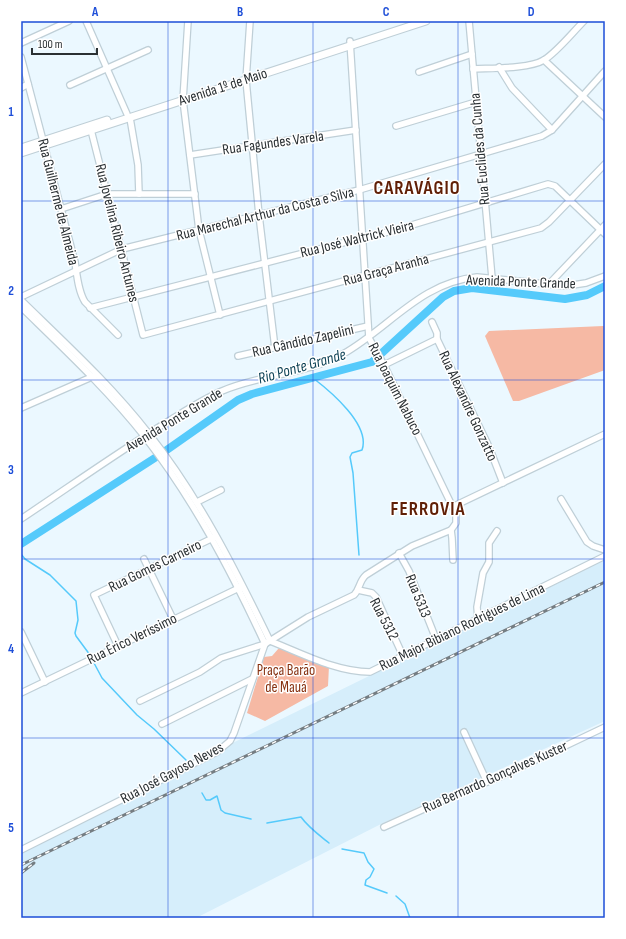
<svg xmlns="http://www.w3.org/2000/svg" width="626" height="939" viewBox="0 0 626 939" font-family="'Sofia Sans Condensed',sans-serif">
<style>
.built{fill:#d6eefb}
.green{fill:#f6b9a4}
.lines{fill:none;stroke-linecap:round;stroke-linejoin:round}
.stream{stroke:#55cafb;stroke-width:1.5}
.river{stroke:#55cafb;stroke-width:8}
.minor-casing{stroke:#bfcfd7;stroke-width:8}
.major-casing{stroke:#bfcfd7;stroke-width:9}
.minor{stroke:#fff;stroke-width:5.5}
.major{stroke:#fff;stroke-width:7}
.rail-casing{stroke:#757d82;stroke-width:3}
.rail{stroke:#fff;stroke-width:1.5;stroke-dasharray:4.5;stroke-linecap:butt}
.grid{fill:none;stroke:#1d4ed8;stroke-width:1;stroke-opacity:0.55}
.labels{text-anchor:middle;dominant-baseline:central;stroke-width:3;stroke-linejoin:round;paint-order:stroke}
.street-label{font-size:15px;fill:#2a3033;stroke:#fff}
.park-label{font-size:15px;fill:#873211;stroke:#fff}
.water-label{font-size:16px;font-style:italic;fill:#0a3f53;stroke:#fff}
.district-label{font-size:19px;font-weight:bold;letter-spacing:1px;fill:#601f06;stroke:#fff}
.neatline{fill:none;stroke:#1d4ed8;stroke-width:1.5}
.grid-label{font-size:13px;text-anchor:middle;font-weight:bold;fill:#1d4ed8}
</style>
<rect width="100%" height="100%" fill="#ebf8ff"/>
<polygon class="built" points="605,560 605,721 383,823 196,918 21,918 21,847"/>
<g class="green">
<polygon points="603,326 605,326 605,370 519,401 513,401 485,336 489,331"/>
<polygon points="279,648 329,666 328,686 265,721 247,713 264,657 272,656"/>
</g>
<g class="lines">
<g class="stream">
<path d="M313,378C330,391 371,425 362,450L352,453L350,457L353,473L359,555"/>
<polyline points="21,554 25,559 50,575 76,601 78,620 75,633 76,636 90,655"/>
<polyline points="94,663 102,678 137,715 154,729 186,760"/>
<polyline points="202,793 206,800 210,800 217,796 221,810 225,813 251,819"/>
<path d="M267,823L301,817C308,827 319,835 329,843"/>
<polyline points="342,849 364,853 368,862 374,869 370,877 366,880 365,885 387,893"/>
<polyline points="396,896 405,904 410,918"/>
</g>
<polyline class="river" points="21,544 161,454 238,400 252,394 372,362 443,297 454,291 472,288 565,299 587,295 605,286"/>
<defs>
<g id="minor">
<polyline points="86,21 127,114"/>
<polyline points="188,21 183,100 199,230 220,315"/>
<polyline points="250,21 246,80 259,215 275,348"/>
<polyline points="469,21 492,278"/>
<polyline points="350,41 369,338 384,365 456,514 456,523 451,530 452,538 453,560"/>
<polyline points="21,43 69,21"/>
<path d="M21,57L75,262C77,275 78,291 85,302L118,335"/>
<polyline points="544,60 605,117"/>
<polyline points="499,67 512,88 552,130"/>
<path d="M473,69C491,68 529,69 544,60C557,52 572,33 584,21"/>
<polyline points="419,72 472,54"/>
<polyline points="70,85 148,50"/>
<polyline points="21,88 28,84"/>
<polyline points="130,118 138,165 139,194"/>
<polyline points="396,126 476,102"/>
<polyline points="91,130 143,335 541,228 549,222 605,164"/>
<polyline points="190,155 356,130"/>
<polyline points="61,209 107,194 195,194"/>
<polyline points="549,284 605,225"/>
<polyline points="21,297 122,249 359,190 542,136 552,130 605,71"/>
<path d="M21,300C65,343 111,385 149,434C199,497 235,569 270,641"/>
<path d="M21,307C64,349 108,390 145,437C194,500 231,571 265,644"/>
<polyline points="90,308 362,238 392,231 548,184 555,186 605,234"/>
<polyline points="432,322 437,333 437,339"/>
<polyline points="238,356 368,326"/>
<polyline points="384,365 437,339 489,447 503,483"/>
<polyline points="21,408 94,376"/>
<polyline points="561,499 587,542 593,546 605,550"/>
<polyline points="197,502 221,490"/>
<polyline points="452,507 605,434"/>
<path d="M21,519C69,487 117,453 167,422C185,411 203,399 222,391C261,374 305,375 343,354C389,328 421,282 477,277L566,286L586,283L605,276"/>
<polyline points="399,553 409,571 436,639"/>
<polyline points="144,559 173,619"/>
<polyline points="358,590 372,593 376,597 403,656"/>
<polyline points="478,619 477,607 483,573 489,562 489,543 497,531"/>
<polyline points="21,632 45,682"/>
<path d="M270,641C301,653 336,672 370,672L605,556"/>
<polyline points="118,646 94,595 215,537"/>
<polyline points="21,693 241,587"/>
<path d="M140,701L200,672L221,658L265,644L308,617L354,595C360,589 359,581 366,575L412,546L451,530"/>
<polyline points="162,724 252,679"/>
<polyline points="464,732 487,782"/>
<polyline points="384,827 466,790 502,776 605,727"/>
<polyline points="21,850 217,752 230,741 234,733 265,644"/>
</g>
<g id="major">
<polyline points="21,148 107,120"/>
<polyline points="21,153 426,21"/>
</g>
</defs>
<use href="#minor" class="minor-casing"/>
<use href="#major" class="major-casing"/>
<use href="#minor" class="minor"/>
<use href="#major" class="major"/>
<defs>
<g id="rail">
<polyline points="21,865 605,582"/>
<polyline points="21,873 34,863"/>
</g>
</defs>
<use href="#rail" class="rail-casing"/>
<use href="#rail" class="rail"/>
</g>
<path class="grid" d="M168,21V918M313,21V918M458,21V918M21,201H605M21,380H605M21,559H605M21,738H605"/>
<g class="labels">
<g class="street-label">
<text transform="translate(223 87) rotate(-18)">Avenida 1º de Maio</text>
<text transform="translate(273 143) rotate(-8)">Rua Fagundes Varela</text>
<text transform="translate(480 149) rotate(-95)">Rua Euclides da Cunha</text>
<text transform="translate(58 202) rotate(76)">Rua Guilherme de Almeida</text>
<text transform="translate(265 214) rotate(-14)">Rua Marechal Arthur da Costa e Silva</text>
<text transform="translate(117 233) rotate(76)">Rua Jovelina Ribeiro Antunes</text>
<text transform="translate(357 239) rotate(-14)">Rua José Waltrick Vieira</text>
<text transform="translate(386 270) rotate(-15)">Rua Graça Aranha</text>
<text transform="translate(521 282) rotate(2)">Avenida Ponte Grande</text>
<text transform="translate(303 341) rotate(-13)">Rua Cândido Zapelini</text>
<text transform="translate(395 389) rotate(63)">Rua Joaquim Nabuco</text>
<text transform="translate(468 406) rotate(65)">Rua Alexandre Gonzatto</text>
<text transform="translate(174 420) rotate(-31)">Avenida Ponte Grande</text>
<text transform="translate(155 566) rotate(-26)">Rua Gomes Carneiro</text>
<text transform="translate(418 596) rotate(68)">Rua 5313</text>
<text transform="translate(384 619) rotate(62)">Rua 5312</text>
<text transform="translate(462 627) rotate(-26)">Rua Major Bibiano Rodrigues de Lima</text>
<text transform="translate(132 639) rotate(-26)">Rua Érico Veríssimo</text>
<text transform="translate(172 773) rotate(-28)">Rua José Gayoso Neves</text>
<text transform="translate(495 777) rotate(-24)">Rua Bernardo Gonçalves Kuster</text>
</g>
<g class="park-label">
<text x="286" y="670">Praça Barão<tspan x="286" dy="17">de Mauá</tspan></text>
</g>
<g class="water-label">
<text transform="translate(302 367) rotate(-16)">Rio Ponte Grande</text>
</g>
<g class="district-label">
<text x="417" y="188">CARAVÁGIO</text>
<text x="428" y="509">FERROVIA</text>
</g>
</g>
<rect width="626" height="939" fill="none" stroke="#ffffff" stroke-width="44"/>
<path d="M32 48v6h65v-6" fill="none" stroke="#2a3033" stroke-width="2"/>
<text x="38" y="48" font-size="12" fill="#2a3033" stroke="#ffffff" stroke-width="3" paint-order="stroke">100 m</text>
<rect x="22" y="22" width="582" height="895" class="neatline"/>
<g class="grid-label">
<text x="95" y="16">A</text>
<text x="240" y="16">B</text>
<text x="386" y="16">C</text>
<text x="531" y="16">D</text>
<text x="11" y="116">1</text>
<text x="11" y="295">2</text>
<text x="11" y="474">3</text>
<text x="11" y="653">4</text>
<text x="11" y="832">5</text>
</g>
</svg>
